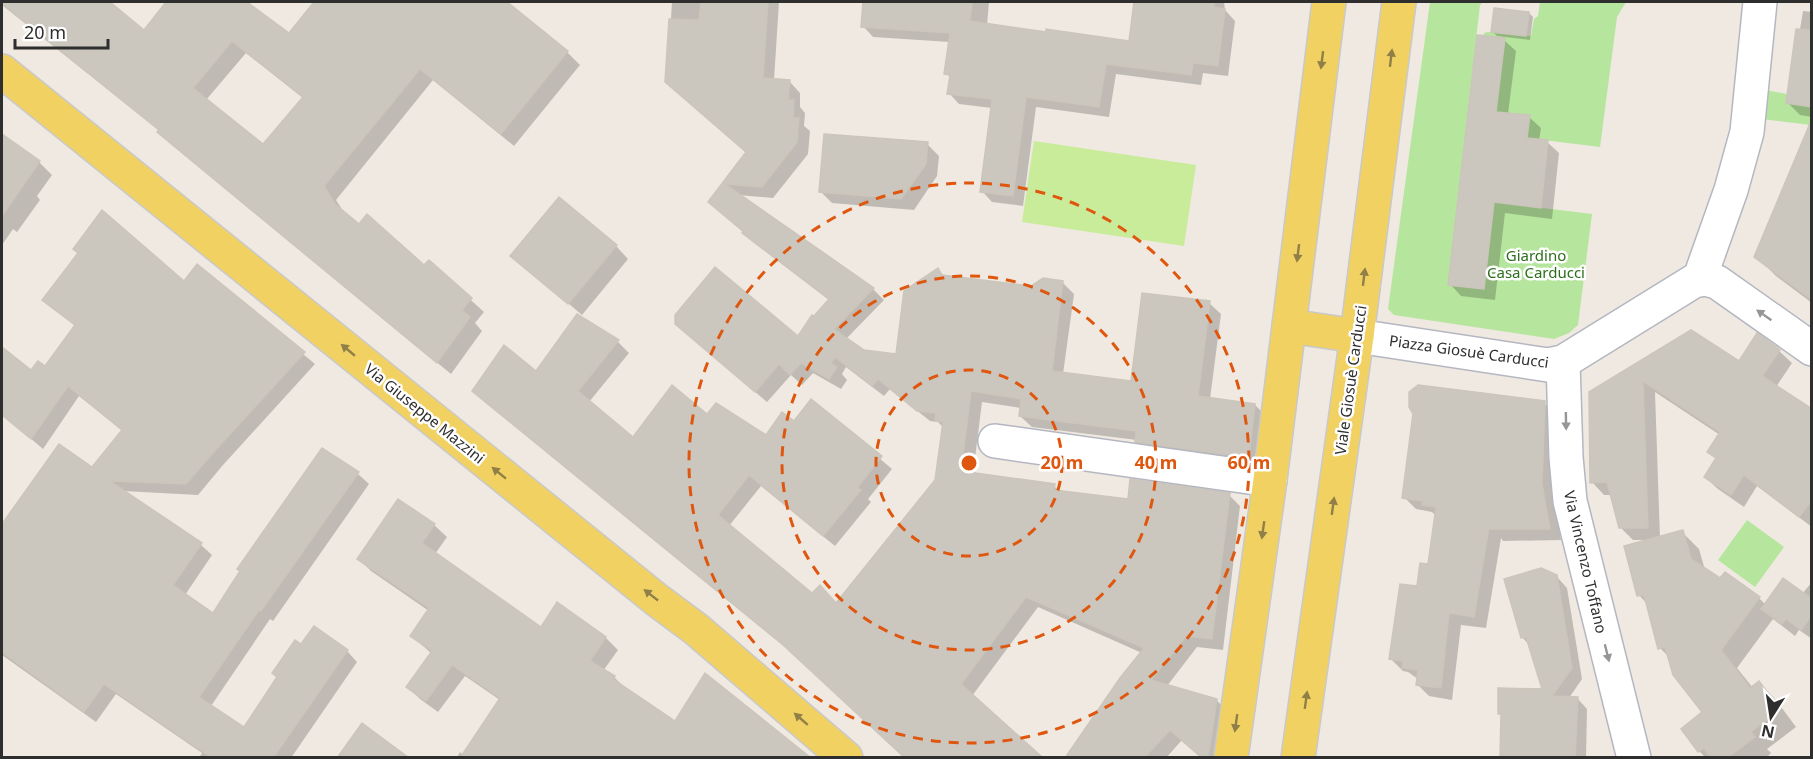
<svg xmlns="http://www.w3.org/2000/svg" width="1813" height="759" viewBox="0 0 1813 759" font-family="'Noto Sans',sans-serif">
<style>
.green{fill:#b6e59e}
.pitch{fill:#c9ec9a}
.shadow{fill:#0003;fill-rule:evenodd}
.building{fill:#cbc7bf;stroke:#cbc5ba;stroke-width:1.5;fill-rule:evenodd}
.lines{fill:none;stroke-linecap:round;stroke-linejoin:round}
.street-casing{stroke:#b4b7c1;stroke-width:36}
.primary-casing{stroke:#c9c9c9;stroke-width:36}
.street{stroke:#fff;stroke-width:33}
.primary{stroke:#f2d163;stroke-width:33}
.oneway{fill:#908048}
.oneway2{fill:#969696}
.ring{fill:none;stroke:#df570e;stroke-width:3;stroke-dasharray:10 8}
.labels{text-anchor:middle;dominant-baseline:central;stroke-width:5;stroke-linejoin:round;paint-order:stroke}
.park-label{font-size:15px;fill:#2c6e1b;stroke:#fff}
.street-label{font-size:15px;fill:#2e2e2e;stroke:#fff}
.centre{fill:#df570e;stroke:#fff;stroke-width:3}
.ring-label{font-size:18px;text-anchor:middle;font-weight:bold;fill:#df570e;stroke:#fff;stroke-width:5;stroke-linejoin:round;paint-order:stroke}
</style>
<rect width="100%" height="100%" fill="#efe9e1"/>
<g class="green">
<polygon points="1430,2 1483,2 1480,5 1448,285 1484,289 1494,202 1592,214 1578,325 1569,333 1554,339 1394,315 1388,309"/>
<polygon points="1540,2 1626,2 1617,17 1600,147 1527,138 1529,115 1496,112 1505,39 1483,36 1484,33 1488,32 1531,36 1534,19 1538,16"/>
<polygon points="1765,90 1787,94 1786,103 1811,107 1811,125 1762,119"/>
<polygon points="1747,520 1784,547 1755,587 1718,560"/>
</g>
<polygon class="pitch" points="1034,141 1196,165 1184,246 1022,222"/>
<g class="shadow">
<path d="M2,2H107L144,32L168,2H246L289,35L316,2H506L567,52L580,65L514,146L433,80L336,200L345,214L359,226L424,267L429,262L484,312L475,323L482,331L451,374L172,145L160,131L2,5ZM246,53L303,98L263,146L206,100Z"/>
<polygon points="662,2 779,2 774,80 789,81 800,93 800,107 805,113 804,126 810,131 808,154 773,198 738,195 873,289 884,300 846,339 864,351 898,355 938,270 945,277 1031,288 1062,282 1074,294 1063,374 1132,382 1209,303 1221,314 1210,399 1255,405 1266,416 1260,469 1148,453 1137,440 1032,427 1020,416 1021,408 982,402 973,474 1054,486 1061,493 1129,501 1229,495 1240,506 1223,650 1197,647 1167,686 1216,700 1228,711 1220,758 1202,758 1182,740 1166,758 1066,758 1142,653 1038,607 972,696 1044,758 907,758 795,655 485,402 474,391 536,374 578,316 618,342 629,353 589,402 634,439 708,416 766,437 794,423 812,401 892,469 868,499 871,502 835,546 761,486 729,526 812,595 837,604 936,480 943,427 938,422 930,421 890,389 884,396 846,367 842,374 847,380 841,389 813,373 802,385 791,375 767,402 676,324 798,338 829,300 756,244 710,202 748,153 667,82 672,2"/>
<polygon points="864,2 989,2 987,25 1131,43 1136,2 1224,2 1225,10 1235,21 1228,76 1203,73 1201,85 1116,74 1109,117 1036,107 1023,206 992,202 982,191 992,108 959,104 949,93 951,78 946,73 950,42 873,37 863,26"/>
<polygon points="1803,11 1812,12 1812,117 1800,115 1788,103"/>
<polygon points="1529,13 1533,17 1530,40 1497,36 1493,32"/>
<polygon points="1504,40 1516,51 1508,114 1529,117 1541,128 1539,141 1547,142 1559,153 1552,219 1505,213 1495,300 1461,296 1450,284"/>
<polygon points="2,136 39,162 52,175 37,196 40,200 17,232 13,229 2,245"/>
<polygon points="927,144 939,156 937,176 914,210 832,203 820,191"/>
<polygon points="1812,166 1812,303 1776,276 1756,256"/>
<polygon points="616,246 628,259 582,315 513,256"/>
<polygon points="197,266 315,364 223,465 198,495 123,491 201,545 212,555 185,595 214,615 323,450 358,474 369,484 273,621 270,619 211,706 244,729 301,646 347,651 357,662 291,758 199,758 202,753 116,694 96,722 2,655 2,527 60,446 93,469 123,431 79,396 43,449 2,414 2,353 3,350 31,372 45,368 76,326 44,300 184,283"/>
<polygon points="1691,332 1739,363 1779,351 1792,363 1776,387 1812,411 1812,527 1757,486 1744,507 1718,489 1705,477 1717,460 1709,452 1720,435 1655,392 1660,538 1682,532 1699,549 1705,570 1720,580 1759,598 1766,605 1802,594 1812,582 1812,639 1799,630 1795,636 1773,619 1737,668 1753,688 1759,683 1776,700 1796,727 1767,749 1771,753 1766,758 1706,758 1699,751 1704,712 1670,658 1660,648 1648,605 1639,595 1647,540 1633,540 1621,528 1612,495 1604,495 1592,482 1590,393"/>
<polygon points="1544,403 1556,415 1554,497 1561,540 1503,541 1501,538 1486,628 1461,625 1452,700 1429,696 1417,684 1418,679 1408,672 1403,671 1391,659 1418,588 1429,566 1436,516 1432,512 1416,509 1404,497"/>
<polygon points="399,501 434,525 447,537 435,554 541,629 558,604 606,638 618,650 603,671 614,677 626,689 676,723 808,758 457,758 460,752 463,755 500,700 465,676 438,712 420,699 408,687 432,654 412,636 429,611 371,571 359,559"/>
<polygon points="1557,577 1567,588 1582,679 1569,698 1577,698 1587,709 1586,758 1503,758 1503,717 1499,713 1544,691 1530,646 1522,637"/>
</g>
<g class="building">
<path d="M2,2H110L144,30L166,2H247L289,33L314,2H507L568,51L501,134L420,69L324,186L335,204L359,224L367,214L424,265L429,260L472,298L462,310L470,317L437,363L157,132L159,130L2,4ZM232,41L303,97L263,144L193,88Z"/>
<polygon points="701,2 768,2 763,78 790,80 788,100 794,100 793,118 799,118 797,142 762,187 725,184 874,288 834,329 864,350 896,354 904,291 938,268 942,275 1031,286 1043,278 1063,281 1052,371 1131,381 1142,293 1210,301 1198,396 1255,404 1249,458 1135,442 1136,431 1019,416 1021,399 971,391 961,471 1055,484 1054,490 1128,499 1130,479 1230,493 1212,639 1186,636 1151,680 1217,699 1208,758 1202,758 1170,730 1144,758 1065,758 1120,678 1144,648 1026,597 961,684 1043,758 905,758 782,644 472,391 504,345 536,371 577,314 619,340 578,391 633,437 672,385 707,414 716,403 766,435 782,412 794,421 811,399 882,456 857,488 861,490 823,536 749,475 718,515 812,593 820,585 836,603 935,480 943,422 935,421 936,413 917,411 878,379 872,386 835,357 831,363 837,367 829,379 801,363 790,375 779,364 755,392 675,324 675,315 715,267 798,336 812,315 814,316 829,299 742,233 744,232 708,202 746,152 665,82 669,19 699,20"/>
<polygon points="863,2 972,2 970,21 1046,32 1046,29 1129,41 1134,2 1214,2 1214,7 1225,9 1218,66 1193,63 1191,75 1106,64 1099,107 1026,97 1013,196 980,192 992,99 947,94 950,75 944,74 950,33 861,27"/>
<polygon points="1494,8 1529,12 1526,36 1491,32"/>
<polygon points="1796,29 1812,30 1812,107 1786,103"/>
<polygon points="1477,35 1505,38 1496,112 1530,115 1527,138 1548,140 1541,208 1494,202 1484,289 1448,285"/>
<polygon points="1811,121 1812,121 1812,300 1754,257"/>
<polygon points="2,134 40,161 2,216"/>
<polygon points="824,134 928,142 926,164 901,199 819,192"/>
<polygon points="559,197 617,245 568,304 510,256"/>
<polygon points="102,210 184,281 197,264 305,352 212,454 186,484 110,481 202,543 173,585 213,613 240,571 237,569 322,448 359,472 261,611 259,610 199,697 244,727 277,677 272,673 295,640 301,644 314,626 348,650 273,758 212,758 104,684 84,712 2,652 2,524 59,444 92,467 122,430 68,386 31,439 2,415 2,347 31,370 38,361 45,366 75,325 42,300 78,253 73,249"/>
<polygon points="1691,330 1739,361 1757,333 1780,350 1762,376 1812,409 1812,500 1799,517 1744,475 1731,495 1704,477 1716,458 1707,452 1720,432 1643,381 1648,528 1619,528 1607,482 1590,483 1589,392"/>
<polygon points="1418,385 1545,401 1542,484 1550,529 1490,529 1489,527 1474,617 1449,613 1441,688 1416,685 1418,670 1402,668 1403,661 1389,659 1400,584 1417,586 1420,563 1428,564 1436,507 1422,505 1423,501 1402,498 1413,414 1409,407 1409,392"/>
<polygon points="398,499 435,524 422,543 541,627 557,602 606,637 590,661 615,676 613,679 675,721 705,673 811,758 460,758 500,698 452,665 426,701 406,687 432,651 410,636 429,608 357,559"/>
<polygon points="1683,530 1691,559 1720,578 1725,572 1760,597 1721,650 1750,688 1759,681 1780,709 1751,732 1755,737 1727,758 1711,758 1704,748 1698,752 1681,729 1702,712 1673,675 1665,647 1658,649 1644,595 1637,596 1624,546"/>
<polygon points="1541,568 1557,575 1572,668 1552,696 1578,697 1575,758 1500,758 1501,714 1498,714 1498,688 1542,689 1526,637 1521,638 1504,579"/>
<polygon points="1783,578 1812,599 1812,615 1801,630 1786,619 1782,624 1761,609"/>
<polygon points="362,723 409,758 337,758"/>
</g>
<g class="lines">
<defs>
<g id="street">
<polyline points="1704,279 1703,269 1731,190 1747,132 1760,2"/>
<polyline points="1357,336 1548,365 1563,362 1694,281 1704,279 1717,282 1812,349"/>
<polyline points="1563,362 1566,457 1570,501 1634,758"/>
<polyline points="995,441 1270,480"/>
</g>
<g id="primary">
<polyline points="2,71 657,600 696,629 846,758"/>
<polyline points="1289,326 1357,336"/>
<polyline points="1231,758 1270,480 1329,2"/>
<polyline points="1298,758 1357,336 1399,2"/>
</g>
</defs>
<use href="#street" class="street-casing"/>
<use href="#primary" class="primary-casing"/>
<use href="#street" class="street"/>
<use href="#primary" class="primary"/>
</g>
<defs><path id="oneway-solid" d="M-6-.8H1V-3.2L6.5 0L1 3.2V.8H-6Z" transform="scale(1.5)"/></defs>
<g class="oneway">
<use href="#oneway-solid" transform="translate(1391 58) rotate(-83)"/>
<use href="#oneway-solid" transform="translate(1322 60) rotate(97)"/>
<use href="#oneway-solid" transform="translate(1298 253) rotate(97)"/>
<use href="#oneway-solid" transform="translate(1364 277) rotate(-83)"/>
<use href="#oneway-solid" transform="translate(348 350) rotate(-140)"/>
<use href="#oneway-solid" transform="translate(499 473) rotate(-141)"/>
<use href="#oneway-solid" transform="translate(1333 506) rotate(-82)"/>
<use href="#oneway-solid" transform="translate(1263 530) rotate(98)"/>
<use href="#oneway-solid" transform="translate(651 595) rotate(-142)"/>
<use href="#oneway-solid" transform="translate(1306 700) rotate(-82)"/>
<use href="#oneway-solid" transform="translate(801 719) rotate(-139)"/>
<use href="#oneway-solid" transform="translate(1236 723) rotate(98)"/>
</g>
<g class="oneway2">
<use href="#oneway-solid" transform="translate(1764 315) rotate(-145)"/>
<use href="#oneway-solid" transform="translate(1566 421) rotate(89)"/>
<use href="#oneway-solid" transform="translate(1607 653) rotate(76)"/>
</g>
<g class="ring">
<circle cx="969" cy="463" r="93"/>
<circle cx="969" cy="463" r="187"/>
<circle cx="969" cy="463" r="280"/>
</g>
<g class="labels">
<g class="park-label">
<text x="1536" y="255">Giardino<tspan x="1536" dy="17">Casa Carducci</tspan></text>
</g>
<g class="street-label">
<text transform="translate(1469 351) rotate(8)">Piazza Giosuè Carducci</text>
<text transform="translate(1350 380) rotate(-82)">Viale Giosuè Carducci</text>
<text transform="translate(425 413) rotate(39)">Via Giuseppe Mazzini</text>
<text transform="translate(1586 562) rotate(77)">Via Vincenzo Toffano</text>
</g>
</g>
<circle cx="969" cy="463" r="9" class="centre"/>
<g class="ring-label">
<text x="1062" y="469">20 m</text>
<text x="1156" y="469">40 m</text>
<text x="1249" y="469">60 m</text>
</g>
<rect width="1813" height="759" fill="none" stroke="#2e2e2e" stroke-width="6"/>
<g transform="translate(1771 717) rotate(192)" stroke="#ffffff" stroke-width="4.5" paint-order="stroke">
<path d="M0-4.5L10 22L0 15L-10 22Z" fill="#2e2e2e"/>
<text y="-9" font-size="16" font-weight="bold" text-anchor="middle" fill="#2e2e2e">N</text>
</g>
<path d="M15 39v9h93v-9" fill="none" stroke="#2e2e2e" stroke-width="3"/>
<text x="24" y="39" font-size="18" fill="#2e2e2e" stroke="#ffffff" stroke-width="4.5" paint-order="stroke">20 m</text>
</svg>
